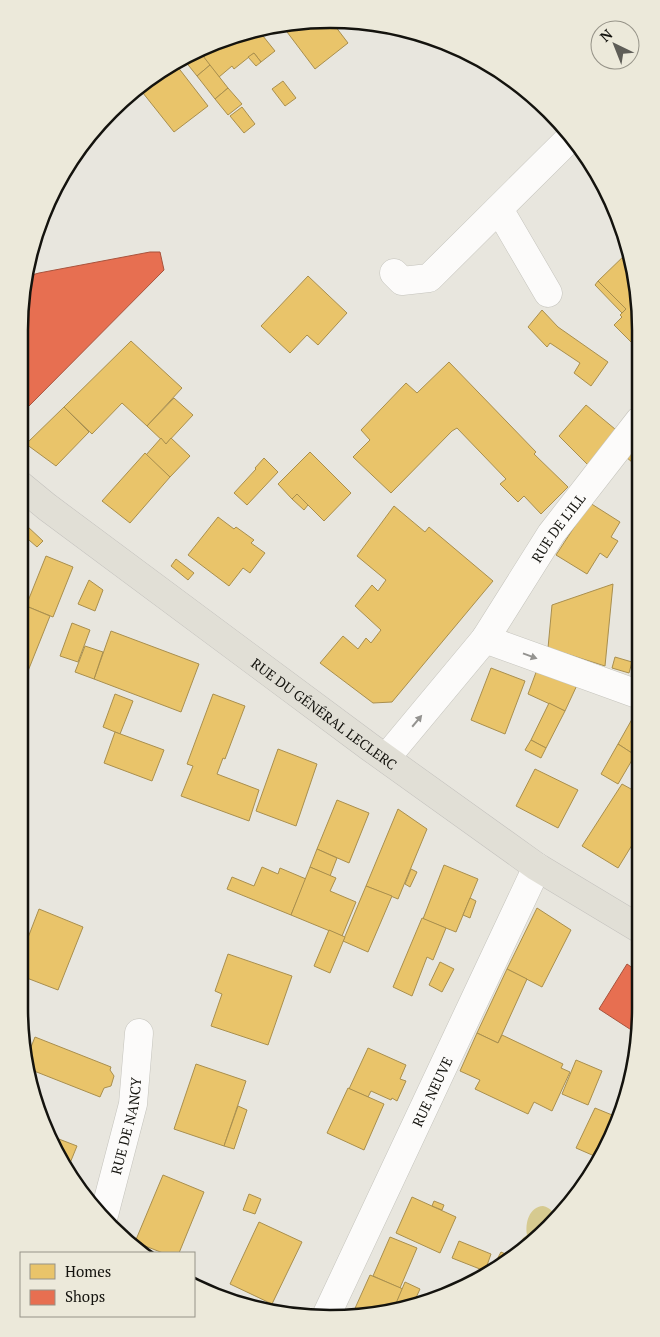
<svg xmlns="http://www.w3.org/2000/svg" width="660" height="1337" viewBox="0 0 660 1337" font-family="'PT Serif',serif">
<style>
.water{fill:#d6ca90}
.homes{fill:#e9c46a;stroke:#a98f4e}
.shops{fill:#e76f51;stroke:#a8533d}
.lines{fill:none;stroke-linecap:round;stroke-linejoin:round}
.minor-casing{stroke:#c4c3bc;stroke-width:29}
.major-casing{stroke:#c4c2be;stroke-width:29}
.minor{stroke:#fcfbfa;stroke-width:28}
.major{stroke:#e1dfd6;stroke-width:28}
.oneway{fill:#949390}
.labels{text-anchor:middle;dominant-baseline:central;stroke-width:5;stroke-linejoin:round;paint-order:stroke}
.street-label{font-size:14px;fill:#14130e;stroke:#ece9da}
.rim{fill:none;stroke:#14130e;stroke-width:2.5}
</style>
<rect width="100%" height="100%" fill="#e8e6de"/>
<path class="water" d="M543,1206C551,1208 554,1212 555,1220L550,1227L530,1241L529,1240L527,1243L523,1247C519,1241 522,1238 527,1235C525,1223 529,1207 543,1206Z"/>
<g class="homes">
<polygon points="332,22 348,43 315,69 284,28"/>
<polygon points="259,31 275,51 261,62 254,53 234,69 232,66 219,77 203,57 218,46 216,43 230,35"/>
<polygon points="216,43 218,46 203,57 200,52"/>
<polygon points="200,52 210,65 197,76 185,61"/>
<polygon points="254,53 261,62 256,66 248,57"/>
<polygon points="210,65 228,88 215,99 197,76"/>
<polygon points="177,66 208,106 174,132 139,88"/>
<polygon points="283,81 296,98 285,106 272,89"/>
<polygon points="228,88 242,104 228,115 215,99"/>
<polygon points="124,97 129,103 109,122 106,120"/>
<polygon points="242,107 255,124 244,133 230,116"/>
<polygon points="628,252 639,290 639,338 633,344 614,325 622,317 620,315 626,309 598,281"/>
<polygon points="308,276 347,313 318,345 307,335 290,353 261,326"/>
<polygon points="598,281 626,309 622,313 595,285"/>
<polygon points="542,310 558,327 608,362 591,386 574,373 580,363 550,343 547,347 528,327"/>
<polygon points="131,341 182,388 147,426 122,403 92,434 64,407"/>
<polygon points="449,362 536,452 534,454 568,487 541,514 524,496 518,502 500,484 506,479 457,428 452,431 391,493 353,457 370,440 361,430 406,383 417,393"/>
<polygon points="174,398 193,415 166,444 147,426"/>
<polygon points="586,405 621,434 592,469 559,436"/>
<polygon points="64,407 89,432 56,466 26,444"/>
<polygon points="161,438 166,444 171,438 190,456 170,477 146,455"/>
<polygon points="639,440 639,468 626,457"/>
<polygon points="310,452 351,493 324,521 297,494 292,499 278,484"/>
<polygon points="145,453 170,477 130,523 102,501"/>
<polygon points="264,458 278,472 247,505 234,493 256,469 255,468"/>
<polygon points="297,494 308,505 304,510 292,499"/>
<polygon points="590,503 620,522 611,537 618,541 607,558 600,553 587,574 556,555"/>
<polygon points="394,506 425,532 429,527 493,581 392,702 373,703 320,663 343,636 358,649 366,638 371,643 381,630 355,606 372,585 378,591 386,580 357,556"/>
<polygon points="218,517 234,529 236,527 254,540 251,543 265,553 250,573 243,568 229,586 188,555"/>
<polygon points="27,526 43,541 37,547 21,533"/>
<polygon points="46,556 73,567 53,617 26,606"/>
<polygon points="176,559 194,573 188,580 171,566"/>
<polygon points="89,580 103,590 95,611 78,604"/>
<polygon points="613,584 605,666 548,648 552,605"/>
<polygon points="26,606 50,616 24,681 19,679 19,623"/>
<polygon points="72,623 90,630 78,662 60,656"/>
<polygon points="111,631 199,664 181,712 94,679"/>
<polygon points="85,646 103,652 94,679 75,672"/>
<polygon points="615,657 632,662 629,673 612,668"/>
<polygon points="538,667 578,683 565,711 528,694"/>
<polygon points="491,668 525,681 505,734 471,720"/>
<polygon points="115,694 133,701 120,734 103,727"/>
<polygon points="213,694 245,706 225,759 223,758 217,774 259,790 249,821 181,796 193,766 187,764"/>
<polygon points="549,703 565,711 546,748 531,740"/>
<polygon points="640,705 640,745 635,755 618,744"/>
<polygon points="115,732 164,750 152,781 104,763"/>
<polygon points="531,740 546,748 541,758 525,750"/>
<polygon points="618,744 635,755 618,784 601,774"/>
<polygon points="278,749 317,764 296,826 256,811"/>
<polygon points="535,769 578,790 558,828 516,806"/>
<polygon points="622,784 640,794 640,832 618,868 582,846"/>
<polygon points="337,800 369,813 349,863 317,849"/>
<polygon points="398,809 427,829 398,899 366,886"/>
<polygon points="317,849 337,858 330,876 310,867"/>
<polygon points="444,865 478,879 456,932 423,919"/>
<polygon points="262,867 278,874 280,868 306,879 291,915 227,889 232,877 254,886"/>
<polygon points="310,867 336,878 330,891 356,902 342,936 291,915"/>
<polygon points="411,869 417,872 410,887 405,884"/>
<polygon points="366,886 392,896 368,952 343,941"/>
<polygon points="470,898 476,901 470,918 463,915"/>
<polygon points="537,908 571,930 542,987 507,969"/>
<polygon points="39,909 83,927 58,990 19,975 19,961"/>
<polygon points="422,918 446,928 433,960 427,957 412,996 393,987"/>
<polygon points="329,930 345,937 330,973 314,966"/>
<polygon points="228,954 292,976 268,1045 211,1026 222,994 215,991"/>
<polygon points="440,962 454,969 442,992 429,985"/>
<polygon points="507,969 527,979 498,1043 477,1033"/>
<polygon points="477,1033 498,1043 502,1035 563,1064 561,1068 570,1072 552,1111 534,1102 528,1114 475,1089 480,1080 460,1071"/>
<polygon points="35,1037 111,1067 110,1070 114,1076 111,1086 104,1088 100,1097 29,1069 27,1057"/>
<polygon points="368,1048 406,1065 400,1079 406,1081 397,1101 392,1098 391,1100 371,1091 368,1097 349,1089"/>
<polygon points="576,1060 602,1071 588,1105 562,1094"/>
<polygon points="196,1064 246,1081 224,1146 174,1129"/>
<polygon points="348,1088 384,1104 364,1150 327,1133"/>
<polygon points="238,1106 247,1110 234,1149 224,1146"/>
<polygon points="595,1108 617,1117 609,1144 599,1158 576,1148"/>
<polygon points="51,1136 77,1146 68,1168"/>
<polygon points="163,1175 204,1192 179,1253 163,1253 135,1242"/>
<polygon points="249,1194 261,1199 255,1214 243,1210"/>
<polygon points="412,1197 456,1217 440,1253 396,1233"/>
<polygon points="434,1201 444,1205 442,1210 432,1206"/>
<polygon points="259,1222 302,1242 272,1304 230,1284"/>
<polygon points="390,1237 417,1248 400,1288 373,1276"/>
<polygon points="459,1241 491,1254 485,1271 452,1258"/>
<polygon points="501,1252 510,1256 496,1266 494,1265"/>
<polygon points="370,1275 403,1289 394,1308 370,1316 352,1315"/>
<polygon points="405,1282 420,1289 414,1302 394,1308"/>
</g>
<g class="shops">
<polygon points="150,252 160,252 164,270 29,406 19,397 19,310 28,276 39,273"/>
<polygon points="627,964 640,973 641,1027 639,1035 599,1009"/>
</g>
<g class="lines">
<defs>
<g id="minor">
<polyline points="499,209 548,293"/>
<polyline points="394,273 402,281 429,278 572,136"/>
<polyline points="485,639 640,695"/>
<path id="s1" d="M386,758L485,639L551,534L639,421"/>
<path id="s2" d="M104,1215L133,1104L139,1033"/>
<path id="s3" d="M327,1314L537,867"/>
</g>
<g id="major">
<path id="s4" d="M19,484L47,507L371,748L537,867L640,929"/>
</g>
</defs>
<use href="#minor" class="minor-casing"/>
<use href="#major" class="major-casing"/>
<use href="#minor" class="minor"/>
<use href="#major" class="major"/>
</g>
<defs><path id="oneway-solid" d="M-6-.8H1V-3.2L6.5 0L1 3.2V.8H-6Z" transform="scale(1.25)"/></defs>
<g class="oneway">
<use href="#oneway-solid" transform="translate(530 656) rotate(20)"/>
<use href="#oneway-solid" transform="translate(417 721) rotate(-50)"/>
</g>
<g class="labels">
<g class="street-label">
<text stroke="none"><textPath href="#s1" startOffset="288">RUE DE L'ILL</textPath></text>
<text stroke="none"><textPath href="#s4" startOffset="382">RUE DU GÉNÉRAL LECLERC</textPath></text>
<text stroke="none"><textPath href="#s3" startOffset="246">RUE NEUVE</textPath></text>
<text stroke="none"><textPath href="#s2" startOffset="92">RUE DE NANCY</textPath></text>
</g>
</g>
<path d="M0 0H660V1337H0ZM330 28H330A302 302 0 0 1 632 330V1008A302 302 0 0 1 330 1310H330A302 302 0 0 1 28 1008V330A302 302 0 0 1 330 28Z" fill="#ece9da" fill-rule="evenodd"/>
<path class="rim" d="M330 28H330A302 302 0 0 1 632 330V1008A302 302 0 0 1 330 1310H330A302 302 0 0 1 28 1008V330A302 302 0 0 1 330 28Z"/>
<rect x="20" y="1252" width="175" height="65" fill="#ece9da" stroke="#969388"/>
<rect x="30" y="1264" width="25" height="15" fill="#e9c46a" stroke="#969388"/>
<text x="65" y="1277" font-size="15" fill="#14130e">Homes</text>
<rect x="30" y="1290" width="25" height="15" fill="#e76f51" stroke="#969388"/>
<text x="65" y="1302" font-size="15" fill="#14130e">Shops</text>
<g transform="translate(615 45) rotate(317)"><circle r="24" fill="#ece9da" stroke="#969388"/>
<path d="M0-4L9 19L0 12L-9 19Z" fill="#5e5d57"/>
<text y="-8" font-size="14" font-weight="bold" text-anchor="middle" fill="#14130e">N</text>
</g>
</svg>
